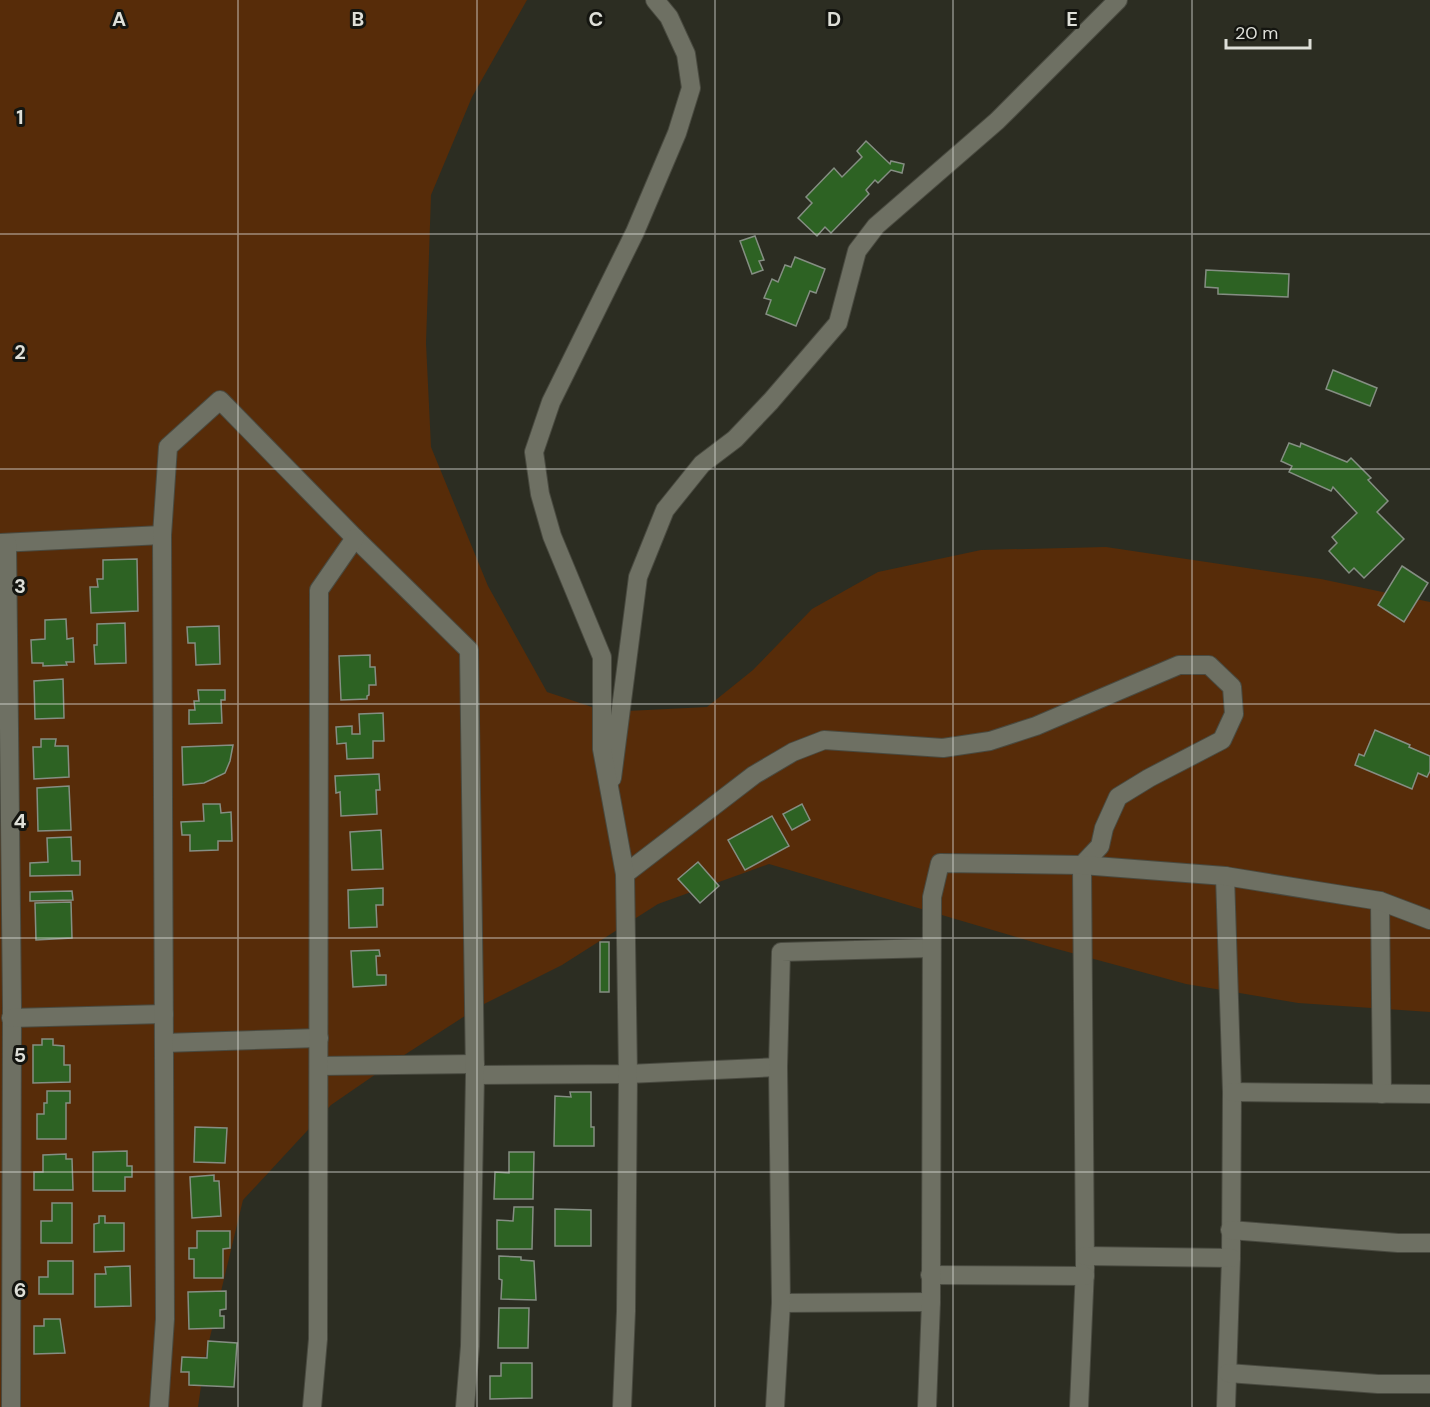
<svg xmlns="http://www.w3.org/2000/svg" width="1430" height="1407" viewBox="0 0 1430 1407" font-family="'DM Sans',sans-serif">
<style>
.green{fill:#572c09}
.building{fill:#2d6223;stroke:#858e83;stroke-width:1.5}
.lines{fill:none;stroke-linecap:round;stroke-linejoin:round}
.street-casing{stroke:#494a40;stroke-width:20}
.street{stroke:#6e7063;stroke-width:18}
.grid{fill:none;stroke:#dedfd8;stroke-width:1.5;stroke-opacity:0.55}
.grid-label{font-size:20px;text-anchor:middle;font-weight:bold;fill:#dedfd8;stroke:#141510;stroke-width:6;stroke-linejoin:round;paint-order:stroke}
</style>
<rect width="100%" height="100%" fill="#2c2d22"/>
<polygon class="green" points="0,0 527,0 472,97 431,195 426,343 431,447 488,586 547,692 607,712 707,707 753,670 812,609 878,572 981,550 1106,547 1321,579 1430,602 1430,1012 1298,1003 1186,984 1057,949 769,864 658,904 562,965 482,1005 395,1061 331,1105 243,1200 205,1358 198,1407 0,1407"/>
<g class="building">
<polygon points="866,141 890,164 891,161 904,164 902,173 891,170 878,183 875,180 866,190 869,194 831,233 825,227 817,236 798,218 812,203 806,197 834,168 842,177 862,157 857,151"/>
<polygon points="755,236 764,260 759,261 763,270 752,274 740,241"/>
<polygon points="795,257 825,269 816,293 810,291 796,326 766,314 771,300 764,298 772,279 778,282 785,265 791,267"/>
<polygon points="1206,270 1289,274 1288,297 1218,294 1218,288 1205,287"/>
<polygon points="1333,370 1377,388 1370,406 1326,389"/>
<polygon points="1289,443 1300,447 1301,443 1347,462 1351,458 1371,478 1368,480 1388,501 1377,512 1404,539 1364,578 1354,568 1349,573 1329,551 1337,543 1332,537 1357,513 1333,487 1331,491 1289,472 1292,466 1281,461"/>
<polygon points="137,559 138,611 91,613 90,587 98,587 97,579 103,579 103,560"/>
<polygon points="1402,566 1428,583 1404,622 1378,605"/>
<polygon points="66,619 67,639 73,638 74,662 66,662 67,665 43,666 43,663 32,663 31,640 45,639 45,620"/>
<polygon points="125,623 126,663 95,664 94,645 97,645 97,624"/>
<polygon points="219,626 220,664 196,665 195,643 188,643 187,627"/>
<polygon points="370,655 370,667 375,667 376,685 369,685 369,695 367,696 367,699 341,700 339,656"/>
<polygon points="63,679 64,718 35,719 34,681"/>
<polygon points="198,690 225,690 225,700 221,700 222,723 189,724 189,710 195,710 194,701 199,701"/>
<polygon points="383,713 384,741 373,741 373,758 347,759 346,743 337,744 336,727 352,726 352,734 360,734 359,714"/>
<polygon points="1375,730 1410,745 1409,747 1430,756 1430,771 1427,777 1418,773 1412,789 1355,765 1359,754 1364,756"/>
<polygon points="41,739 56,739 55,746 68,746 69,777 34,779 33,747 41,747"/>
<polygon points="233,745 230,761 225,773 204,783 183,785 182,747"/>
<polygon points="379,774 380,790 376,790 377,814 341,816 340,792 336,793 335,776"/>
<polygon points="69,786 71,830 38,831 37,788"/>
<polygon points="203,804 220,804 221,813 231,812 232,841 218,841 218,850 190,851 190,835 182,835 181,822 204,821"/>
<polygon points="802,804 810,820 792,830 783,814"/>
<polygon points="772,816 789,846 745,870 728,840"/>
<polygon points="381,830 383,869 352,870 350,832"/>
<polygon points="71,837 72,861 80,861 80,875 30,876 30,863 48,862 47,838"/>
<polygon points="698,862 719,886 700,903 678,879"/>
<polygon points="383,888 383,905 376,905 377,927 349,928 348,890"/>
<polygon points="72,891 73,900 30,901 30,892"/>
<polygon points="71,902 72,938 36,940 35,903"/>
<rect x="600" y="942" width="9" height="50"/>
<polygon points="379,950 380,956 376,956 377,975 386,975 386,985 353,987 351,951"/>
<polygon points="42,1039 53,1039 53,1045 64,1046 64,1065 70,1065 70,1082 33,1083 33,1045 42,1045"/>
<polygon points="47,1091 70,1091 70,1103 66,1103 66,1139 37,1139 37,1114 44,1114 44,1103 47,1103"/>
<polygon points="570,1092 591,1092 591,1127 594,1127 594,1146 554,1146 555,1096 571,1097"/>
<polygon points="195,1127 227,1128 225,1163 194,1162"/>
<polygon points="127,1151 127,1166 132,1166 132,1177 125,1177 125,1191 93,1191 93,1152"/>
<polygon points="509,1152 534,1152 533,1199 494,1199 495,1172 509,1173"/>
<polygon points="66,1154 66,1159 72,1159 73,1190 34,1190 34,1172 43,1172 43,1155"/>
<polygon points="214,1175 214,1181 219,1181 221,1216 192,1218 190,1177"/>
<polygon points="52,1203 72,1203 72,1243 41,1243 41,1221 52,1221"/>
<polygon points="514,1207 533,1207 532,1249 497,1249 497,1220 513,1221"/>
<polygon points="555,1209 591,1210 591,1246 555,1246"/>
<polygon points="99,1216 105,1216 105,1223 124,1223 124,1251 94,1252 94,1224 99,1223"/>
<polygon points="197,1231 230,1231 230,1248 223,1249 223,1278 194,1278 194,1259 189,1259 189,1248 197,1248"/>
<polygon points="499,1256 521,1257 521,1260 534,1261 536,1300 501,1299 502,1280 499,1279"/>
<polygon points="48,1261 73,1261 73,1294 39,1294 39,1277 48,1277"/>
<polygon points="130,1266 131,1306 95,1307 95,1274 106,1274 105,1267"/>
<polygon points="226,1291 226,1309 220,1310 220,1316 224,1316 224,1328 189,1329 188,1292"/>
<polygon points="499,1308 529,1308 528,1348 498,1348"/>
<polygon points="44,1319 60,1319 65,1353 34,1354 34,1326 44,1326"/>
<polygon points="208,1341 237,1343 234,1387 189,1385 189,1372 181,1372 182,1357 207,1358"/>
<polygon points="501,1363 532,1363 532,1398 490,1399 490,1376 501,1376"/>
</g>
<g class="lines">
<defs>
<g id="street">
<polyline points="0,543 162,535"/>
<polyline points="7,543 12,1006 11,1407"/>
<polyline points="612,778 638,577 665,510 702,464 735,439 771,401 838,323 857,251 876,226 997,121 1118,0"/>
<polyline points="625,874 754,775 793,752 824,740 943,748 990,741 1036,726 1179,665 1209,665 1232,687 1234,714 1222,740 1149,778 1118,797 1104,828 1100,846 1082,865 1085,1268 1079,1407"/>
<polyline points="1225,876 1232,1092 1231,1258 1226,1407"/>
<polyline points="1380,901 1382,1094"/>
<polyline points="11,1018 164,1014"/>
<polyline points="164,1043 319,1038"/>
<polyline points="319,1066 475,1064"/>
<polyline points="475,1075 628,1074 778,1067"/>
<polyline points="1232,1092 1430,1094"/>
<polyline points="1230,1230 1398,1243 1430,1243"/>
<polyline points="1085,1256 1231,1258"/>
<polyline points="930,1275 1085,1276"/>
<polyline points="781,1303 931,1302"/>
<polyline points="1228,1373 1378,1384 1430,1384"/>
<polyline points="159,1407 165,1319 162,535 168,447 220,400 355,538 469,650 475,1075 470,1346 465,1407"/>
<polyline points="312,1407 318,1339 319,590 355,538"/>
<polyline points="622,1407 626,1311 628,1074 625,874 602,749 602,657 552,536 540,494 534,452 551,402 635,232 677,133 691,88 686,54 669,17 655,0"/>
<polyline points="775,1407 781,1303 778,1067 781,952 931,948"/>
<polyline points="927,1407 931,1302 932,897 940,863 1082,865 1225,876 1380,901 1430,920"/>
</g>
</defs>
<use href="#street" class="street-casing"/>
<use href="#street" class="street"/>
</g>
<path class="grid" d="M238,0V1407M477,0V1407M715,0V1407M953,0V1407M1192,0V1407M0,234H1430M0,469H1430M0,704H1430M0,938H1430M0,1172H1430"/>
<g class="grid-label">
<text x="119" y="26">A</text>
<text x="358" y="26">B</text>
<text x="596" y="26">C</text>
<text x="834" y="26">D</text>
<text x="1072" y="26">E</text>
<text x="20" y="124">1</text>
<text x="20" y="359">2</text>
<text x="20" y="593">3</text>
<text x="20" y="828">4</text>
<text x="20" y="1062">5</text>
<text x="20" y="1297">6</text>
</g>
<path d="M1226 39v9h84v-9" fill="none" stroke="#dedfd8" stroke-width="3"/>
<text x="1235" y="39" font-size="18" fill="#dedfd8" stroke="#141510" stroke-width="4.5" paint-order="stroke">20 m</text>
</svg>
